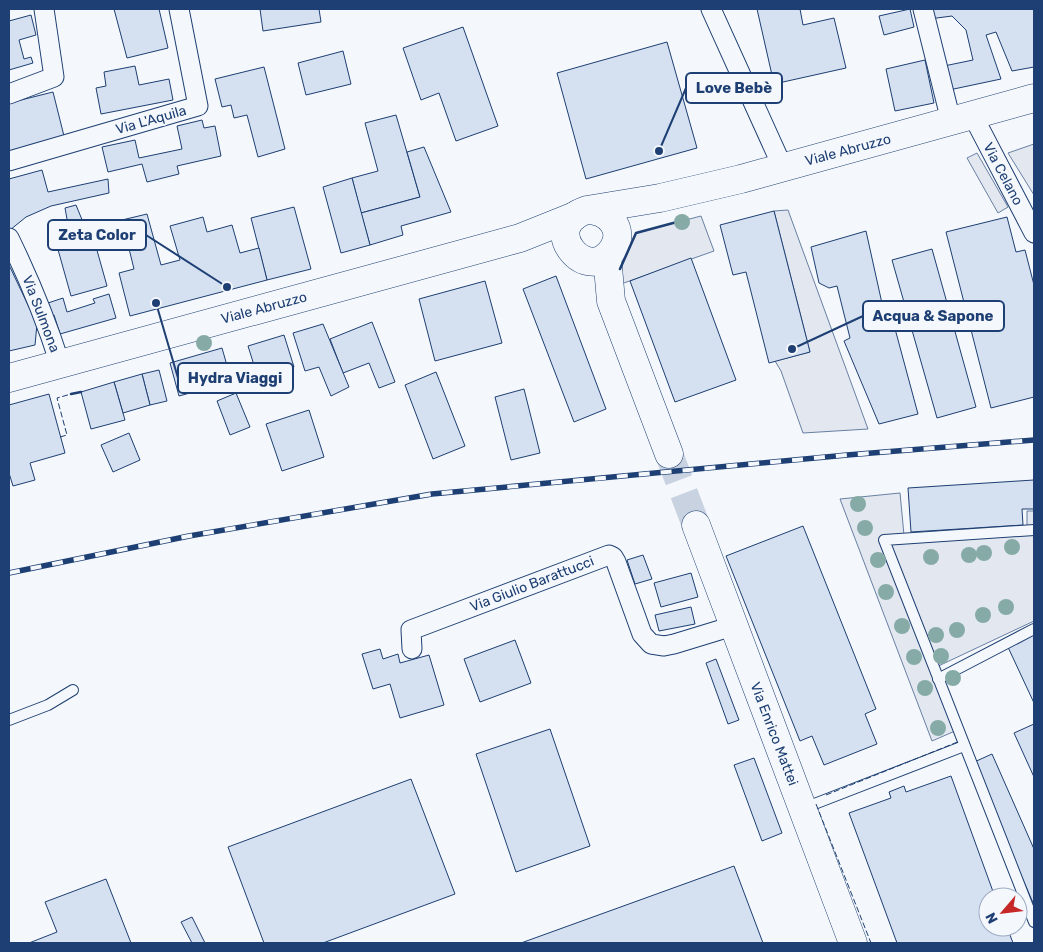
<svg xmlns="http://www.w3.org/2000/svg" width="1043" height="952" viewBox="0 0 1043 952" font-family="Rubik,sans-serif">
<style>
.parking{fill:#e3e8f0;stroke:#687fa3}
.building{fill:#d5e0f0;stroke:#1d3f73}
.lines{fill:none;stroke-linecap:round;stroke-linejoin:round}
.secondary-tunnel{stroke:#c9d2e0;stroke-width:28;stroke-dasharray:28 14;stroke-linecap:butt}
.lane-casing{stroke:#1d3f73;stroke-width:12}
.street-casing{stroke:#1d3f73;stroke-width:21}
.secondary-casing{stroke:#1d3f73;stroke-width:29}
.primary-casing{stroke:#1d3f73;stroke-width:29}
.lane{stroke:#f4f7fb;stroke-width:10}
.street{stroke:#f4f7fb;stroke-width:19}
.secondary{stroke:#f4f7fb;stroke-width:28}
.primary{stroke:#f4f7fb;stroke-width:28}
.rail-casing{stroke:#1d3f73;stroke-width:5.5}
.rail{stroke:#f4f7fb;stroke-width:4;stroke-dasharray:11;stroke-linecap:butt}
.fence{stroke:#1d3f73;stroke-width:1;stroke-dasharray:6 2.5;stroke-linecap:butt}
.wall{stroke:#1d3f73;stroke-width:2.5}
.tree{fill:#86aba6}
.labels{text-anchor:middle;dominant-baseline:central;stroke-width:4;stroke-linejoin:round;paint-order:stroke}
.street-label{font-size:14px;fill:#1d3f73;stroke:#f4f7fb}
.leader{fill:none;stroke:#1d3f73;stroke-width:2}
.callout-dot{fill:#1d3f73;stroke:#f4f7fb;stroke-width:2}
.callout{fill:#f4f7fb;stroke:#1d3f73;stroke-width:2}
.callout-label{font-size:15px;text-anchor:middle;font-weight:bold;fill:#1d3f73}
</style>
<rect width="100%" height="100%" fill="#f4f7fb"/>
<g class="parking">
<polygon points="1034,144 1034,195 1008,153"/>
<polygon points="977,153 1008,207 998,213 967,158"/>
<polygon points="788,210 868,429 803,433 781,371 775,361 810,352 774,211"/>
<polygon points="701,216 714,251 621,284 620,270 636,233"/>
<polygon points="900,493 904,535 1027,526 1027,511 1034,511 1034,621 932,669 955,731 932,741 840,499"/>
</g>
<g class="building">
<polygon points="114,9 159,9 168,48 127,58"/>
<polygon points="260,9 319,9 321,22 263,31"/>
<polygon points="757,9 800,9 803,25 834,18 846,68 774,84"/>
<polygon points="910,9 914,27 884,35 879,16"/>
<polygon points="927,9 1034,9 1034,67 1012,71 996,32 986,35 1001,79 949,90 944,66 973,60 966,30 952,16 929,19"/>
<polygon points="31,15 36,35 19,40 24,59 31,57 33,63 9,70 9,21"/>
<polygon points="463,27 498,126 456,141 439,93 421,100 403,48"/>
<polygon points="667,42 697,148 586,179 557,73"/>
<polygon points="343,51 351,84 306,95 298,63"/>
<polygon points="925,60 934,103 895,111 886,69"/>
<polygon points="135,66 139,85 169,79 173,100 101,114 96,88 106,86 104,72"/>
<polygon points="264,67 285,149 258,157 247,115 234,118 231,105 222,107 215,79"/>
<polygon points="53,92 65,140 9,154 9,103"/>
<polygon points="396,115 420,197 361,213 352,178 378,171 365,123"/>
<polygon points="202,120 204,128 215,126 221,156 177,166 179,174 147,182 142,164 108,172 102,147 135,140 139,158 182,149 177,126"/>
<polygon points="424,147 451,212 401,226 403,235 370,245 361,213 420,197 407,152"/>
<polygon points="42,170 48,192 108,179 109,193 51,206 26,217 10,230 9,227 9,179"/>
<polygon points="352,178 370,245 341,253 323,187"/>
<polygon points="76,205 85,227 71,241 65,208"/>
<polygon points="294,207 311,269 267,280 251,218"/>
<polygon points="774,211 810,352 769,363 746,272 733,275 720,225"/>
<polygon points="147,214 161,265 180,260 170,226 203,217 207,232 232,225 240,253 259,248 267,280 130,316 119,273 134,269 122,220"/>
<polygon points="1007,217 1016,252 1025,250 1034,285 1034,397 991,408 946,232"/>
<polygon points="866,231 887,326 894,325 918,414 879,424 844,341 850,338 837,286 829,288 819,283 811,247"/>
<polygon points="93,236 107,286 71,296 57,246"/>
<polygon points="932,249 976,407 937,418 892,260"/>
<polygon points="691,258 736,380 675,402 630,281"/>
<polygon points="9,265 37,324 35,345 9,351"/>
<polygon points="556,276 606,409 574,422 523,289"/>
<polygon points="485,281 502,343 435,361 419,299"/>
<polygon points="109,294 116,318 60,334 54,315 51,316 48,303 63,298 67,312 95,303 93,299"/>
<polygon points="372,322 395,382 379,388 369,363 343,373 330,339"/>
<polygon points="323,324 349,387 331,396 319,367 305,371 293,333"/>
<polygon points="284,335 294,367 258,378 248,346"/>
<polygon points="222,348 228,369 204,376 208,388 179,396 170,363"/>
<polygon points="159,370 167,401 150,405 142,374"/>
<polygon points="436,372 465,446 433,459 405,385"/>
<polygon points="142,374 150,405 123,413 114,382"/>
<polygon points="114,382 125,420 91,429 81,392"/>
<polygon points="524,389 540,453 511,460 495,397"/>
<polygon points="236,393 250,427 230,435 217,401"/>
<polygon points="49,394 65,453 30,463 35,480 13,486 9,473 9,405"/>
<polygon points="309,410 324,457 282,471 266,424"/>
<polygon points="129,433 140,460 113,472 101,445"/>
<polygon points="1034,480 1034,509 1022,509 1023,525 911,532 908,488"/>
<polygon points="803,526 876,709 865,714 877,744 824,765 812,736 800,741 726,556"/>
<polygon points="643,555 652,579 635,584 627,560"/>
<polygon points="691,573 698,597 661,607 654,583"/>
<polygon points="691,607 695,624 659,631 655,615"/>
<polygon points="1034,632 1034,703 1007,645"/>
<polygon points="515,640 531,683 480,702 464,659"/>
<polygon points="380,649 383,659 398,654 400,663 429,655 444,705 400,718 390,684 373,689 362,654"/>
<polygon points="716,659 739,720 728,724 706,663"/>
<polygon points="1034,724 1034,777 1014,733"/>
<polygon points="550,729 590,846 516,872 476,754"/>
<polygon points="992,754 1034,849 1034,905 972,763"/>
<polygon points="754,758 782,833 762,841 734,765"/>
<polygon points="951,776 995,897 988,897 988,927 1007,927 1013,943 897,943 849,813 891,798 889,792 904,786 906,792"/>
<polygon points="411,779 455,894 323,943 264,943 228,847"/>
<polygon points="734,866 763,943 521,943"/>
<polygon points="106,879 131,943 29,943 57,932 45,902"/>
<polygon points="192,917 205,943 192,943 181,922"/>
</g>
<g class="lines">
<polyline class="secondary-tunnel" points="669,454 696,525"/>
<defs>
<g id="lane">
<polyline points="1034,530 884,540 1034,922"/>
<polyline points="938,679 1034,629"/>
<polyline points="9,720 48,705 73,690"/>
<polyline points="804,808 964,746"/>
</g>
<g id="street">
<polyline points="711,9 783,168"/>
<polyline points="923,9 951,121"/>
<polyline points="9,94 54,77 44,9"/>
<polyline points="973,116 1034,233"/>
<polyline points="9,161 198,106 179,9"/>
<path d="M9,238C29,279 46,320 60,364"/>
<polyline points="412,649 411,630 609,555 613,557 616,562 642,634 651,644 664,646 674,644 733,626"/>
</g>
<g id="secondary">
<polyline points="607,256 611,301 669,454"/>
<polyline points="696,525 853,943"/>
</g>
<g id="primary">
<path d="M587,210C608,210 626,229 613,249C588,288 536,226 587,210L660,198L741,179L1034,98"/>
<polyline points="9,378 520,238 575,216"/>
</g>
</defs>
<use href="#lane" class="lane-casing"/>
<use href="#street" class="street-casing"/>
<use href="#secondary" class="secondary-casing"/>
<use href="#primary" class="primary-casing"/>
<use href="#lane" class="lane"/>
<use href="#street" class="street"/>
<use href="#secondary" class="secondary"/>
<use href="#primary" class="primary"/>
<defs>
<polyline id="rail" points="9,573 189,536 432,494 847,455 1034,440"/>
</defs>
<use href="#rail" class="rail-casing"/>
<use href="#rail" class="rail"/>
<g class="fence">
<polyline points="60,437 67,435 57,398 71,394"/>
<polyline points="826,795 960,741"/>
<polyline points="816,804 871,943"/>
</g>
<g class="wall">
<polyline points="620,269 636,233 688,219"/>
<polyline points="71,394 81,392"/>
</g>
</g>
<g class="tree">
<circle cx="682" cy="222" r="8"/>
<circle cx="204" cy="343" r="8"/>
<circle cx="858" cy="504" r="8"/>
<circle cx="865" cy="528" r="8"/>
<circle cx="1012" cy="547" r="8"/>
<circle cx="984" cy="553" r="8"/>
<circle cx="969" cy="555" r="8"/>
<circle cx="931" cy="557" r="8"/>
<circle cx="878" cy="560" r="8"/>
<circle cx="886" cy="592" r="8"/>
<circle cx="1006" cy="607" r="8"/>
<circle cx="983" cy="615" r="8"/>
<circle cx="902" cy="626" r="8"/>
<circle cx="957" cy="630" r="8"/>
<circle cx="936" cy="635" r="8"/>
<circle cx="941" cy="656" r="8"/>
<circle cx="914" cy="657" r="8"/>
<circle cx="953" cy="678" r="8"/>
<circle cx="925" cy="688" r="8"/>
<circle cx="938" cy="728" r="8"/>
</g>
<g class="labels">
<g class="street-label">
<text transform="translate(151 120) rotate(-16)">Via L'Aquila</text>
<text transform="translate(848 150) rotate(-15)">Viale Abruzzo</text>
<text transform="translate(1003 174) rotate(62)">Via Celano</text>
<text transform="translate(264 308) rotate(-15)">Viale Abruzzo</text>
<text transform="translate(41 314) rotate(69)">Via Sulmona</text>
<text transform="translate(532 584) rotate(-21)">Via Giulio Barattucci</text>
<text transform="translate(774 734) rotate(69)">Via Enrico Mattei</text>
</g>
</g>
<path class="leader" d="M659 151L686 88M227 287L146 235M792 349L863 316M156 303L178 378"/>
<g class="callout-dot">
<circle cx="659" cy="151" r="5"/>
<circle cx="227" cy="287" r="5"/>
<circle cx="792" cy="349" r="5"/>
<circle cx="156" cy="303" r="5"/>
</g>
<g class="callout">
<rect x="686" y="73" width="96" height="30" rx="5"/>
<rect x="48" y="220" width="98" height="30" rx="5"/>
<rect x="863" y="301" width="141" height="30" rx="5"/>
<rect x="178" y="363" width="115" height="30" rx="5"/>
</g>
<g class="callout-label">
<text x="734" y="93">Love Bebè</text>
<text x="97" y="240">Zeta Color</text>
<text x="933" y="321">Acqua &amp; Sapone</text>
<text x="235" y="383">Hydra Viaggi</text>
</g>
<rect width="1043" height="952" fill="none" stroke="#1d3f73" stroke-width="20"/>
<g transform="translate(1003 912) rotate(242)"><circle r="24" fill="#f4f7fb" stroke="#9eadc5"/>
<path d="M0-4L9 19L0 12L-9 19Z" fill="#c62828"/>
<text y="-8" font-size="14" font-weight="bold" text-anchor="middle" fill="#1d3f73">N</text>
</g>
</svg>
